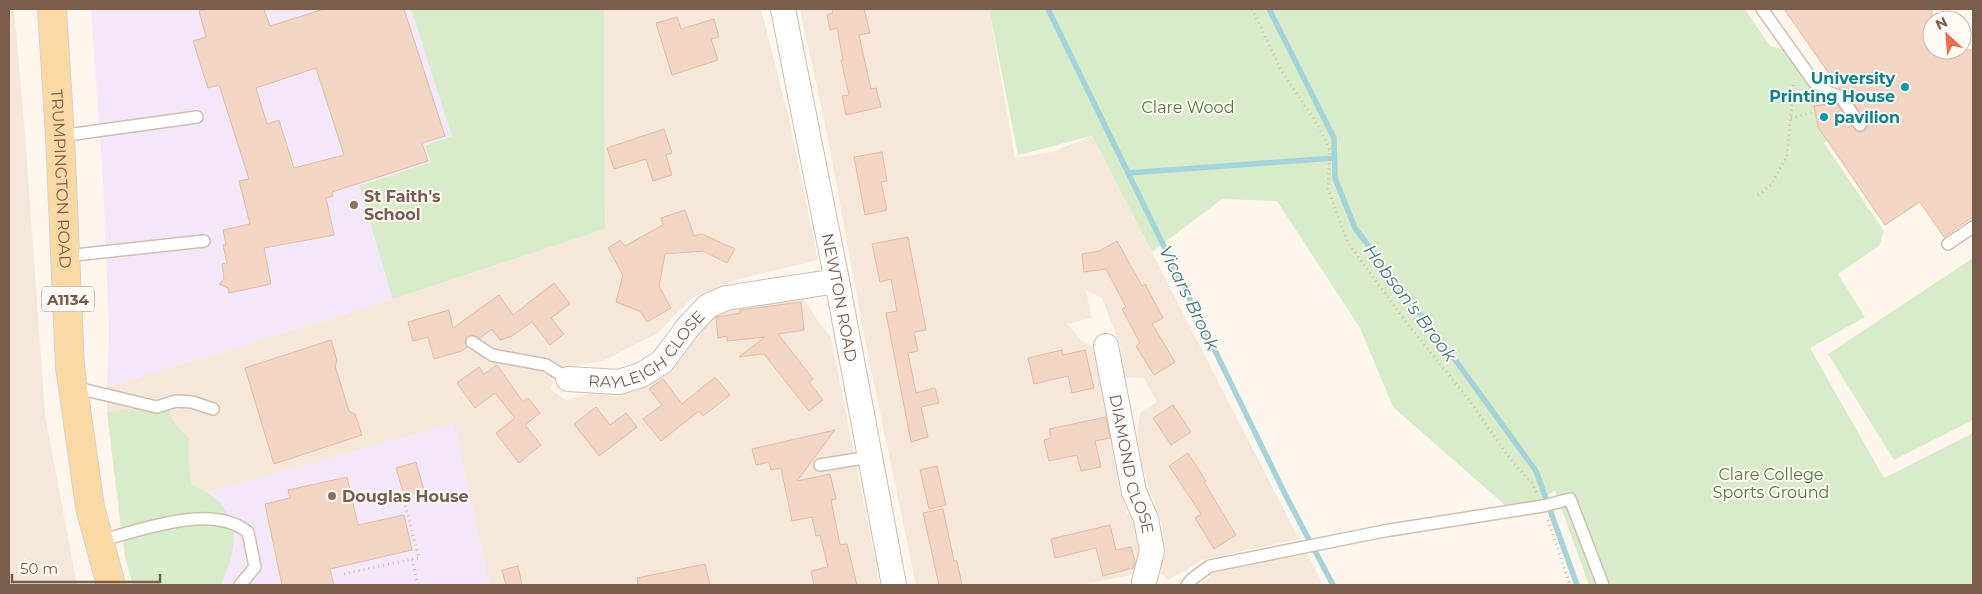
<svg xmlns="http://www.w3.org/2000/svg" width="1982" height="594" viewBox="0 0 1982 594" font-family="Montserrat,sans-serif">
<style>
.residential{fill:#f5e8da}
.education{fill:#f3e8fa}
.green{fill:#d8ecc9}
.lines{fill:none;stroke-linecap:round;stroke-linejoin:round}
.stream{stroke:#a5d3da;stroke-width:5.5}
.building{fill:#f3d5c3;stroke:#e6bba3;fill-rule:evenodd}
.lane-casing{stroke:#d1beb0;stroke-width:14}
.street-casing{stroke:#d1beb0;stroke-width:26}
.primary-casing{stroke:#dad1cd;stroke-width:30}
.path{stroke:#d9b8a5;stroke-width:3;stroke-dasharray:1 4;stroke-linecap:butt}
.lane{stroke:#fff;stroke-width:11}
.street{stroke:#fff;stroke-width:24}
.primary{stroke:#fbd9a5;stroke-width:28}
.culture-dot{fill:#0f9aa8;stroke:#fffaf3;stroke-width:2}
.education-dot{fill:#8d6e63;stroke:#fffaf3;stroke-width:2}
.labels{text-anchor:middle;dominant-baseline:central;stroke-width:4;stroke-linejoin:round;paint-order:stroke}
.shield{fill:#fffaf3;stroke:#a28b7f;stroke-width:1}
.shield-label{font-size:15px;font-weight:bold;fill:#7a5c4d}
.culture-label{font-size:16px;font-weight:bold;fill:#0d838f;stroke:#fffaf3;text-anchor:end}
.park-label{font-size:16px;fill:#537a41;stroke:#fffaf3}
.street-label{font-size:16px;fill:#7a5c4d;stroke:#fffaf3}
.education-label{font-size:16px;font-weight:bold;fill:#785e54;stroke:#fffaf3;text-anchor:start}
.water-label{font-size:18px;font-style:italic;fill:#437c86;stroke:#fffaf3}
</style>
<rect width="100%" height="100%" fill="#fdf6ec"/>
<g class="residential">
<polygon points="9,9 14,9 25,134 45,415 77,585 9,585"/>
<polygon points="604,9 761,9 790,123 818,260 739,279 692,298 658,333 603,361 556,368 551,390 566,400 629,385 720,307 803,297 818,321 831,337 880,585 146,585 119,514 107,412 107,387 393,299 605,229"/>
<polygon points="800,9 989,9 1015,158 1052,152 1092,136 1299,539 1202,560 1168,580 1158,571 1166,549 1161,522 1144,473 1137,436 1140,413 1157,402 1144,378 1124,377 1120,345 1102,298 1086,290 1092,318 1067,324 1082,341 1096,348 1120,465 1116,466 1127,514 1134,513 1144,556 1136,574 1080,585 916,585 866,345 828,139"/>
<polygon points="1306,551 1323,585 1201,585 1215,572"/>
</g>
<g class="education">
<polygon points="91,9 604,9 605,229 393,299 107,387 109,332 103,180"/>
<polygon points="454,423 490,585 133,585 125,557 119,514 253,480"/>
</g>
<g class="green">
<polygon points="411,9 604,9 605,229 393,299 359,186 431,162 425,146 452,136"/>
<polygon points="989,9 1747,9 1746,11 1770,46 1783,49 1812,89 1840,102 1854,122 1824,143 1884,231 1879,246 1838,274 1865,317 1810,348 1884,478 1973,433 1973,585 1589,585 1555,491 1514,513 1393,407 1360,328 1277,201 1222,199 1152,252 1092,136 1018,155"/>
<polygon points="1973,258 1973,420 1894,460 1828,354"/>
<path d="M165,405L174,422L189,439L188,457L191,484C199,489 211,494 218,501C243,530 234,553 221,585H133L125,557L107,412Z"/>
</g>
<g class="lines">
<g class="stream">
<polyline points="1048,9 1286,496 1333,585"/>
<polyline points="1269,9 1334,138 1335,178 1355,228 1456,361 1536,471 1577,585"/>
<polyline points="1128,173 1334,158"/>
</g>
</g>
<g class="building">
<path d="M208,9H264L270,26L324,9H404L445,136L422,143L428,161L332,192L333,196L326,198L334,235L264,248L271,284L229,293L228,288L219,284L224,279L222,264L227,263L223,245H226L223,230L250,224L239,181L249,179L219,85L208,88L193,41L206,37L199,11ZM316,68L344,155L294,168L279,120L267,124L256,88Z"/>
<polygon points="832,9 864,9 870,33 859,35 871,89 876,88 881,107 846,115 842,96 849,95 841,60 843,60 837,28 830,30 827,15 833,13"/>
<polygon points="1784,9 1932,9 1932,50 1973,50 1973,217 1944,237 1920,202 1885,225 1818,127 1814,106 1836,103 1857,132 1865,131 1867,125 1866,121 1847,93 1839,88"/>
<polygon points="677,17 681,29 714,19 719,37 711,39 718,60 672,75 656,23"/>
<polygon points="664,129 672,153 666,155 672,175 653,181 646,159 614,169 607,148"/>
<polygon points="882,152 887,181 881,182 887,210 865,215 854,157"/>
<polygon points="685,210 694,236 702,234 735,249 727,263 703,251 665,254 659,286 671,308 647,322 641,312 616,302 623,275 608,248 620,240 625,246 663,225 661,218"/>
<polygon points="908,237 926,330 914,332 918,351 908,353 916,393 935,388 939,403 921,407 928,437 911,442 886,313 897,311 891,279 880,282 872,244"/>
<polygon points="1117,241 1142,286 1145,284 1163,318 1152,324 1175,362 1154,375 1136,346 1140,343 1122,309 1126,307 1106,269 1084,272 1082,254 1099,251"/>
<polygon points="554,283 570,304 551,318 564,334 550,345 532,322 512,336 500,340 492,329 480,338 473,335 469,335 465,341 467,347 462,351 434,359 428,337 413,341 408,322 449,310 453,328 499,295 513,315"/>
<polygon points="801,302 804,330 778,334 813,379 809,382 823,400 809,411 764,354 739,357 765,337 727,341 727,336 718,338 716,317 740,313 740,310"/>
<polygon points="331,340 337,361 335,366 349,411 355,414 362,435 274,464 245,368"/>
<polygon points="1062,350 1063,355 1085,350 1094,388 1072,393 1068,376 1034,384 1028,358"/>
<polygon points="497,365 523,402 528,398 540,413 525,425 541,445 519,463 496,433 515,418 495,393 475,408 457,383 479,367 484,374"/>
<polygon points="715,377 730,395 703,416 699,411 661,441 643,419 662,405 649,389 663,379 682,404"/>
<polygon points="1173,405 1191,432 1171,445 1153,418"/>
<polygon points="596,407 610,425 626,413 637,427 599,456 574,424"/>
<polygon points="1106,417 1110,438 1095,441 1101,467 1081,471 1077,455 1049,461 1044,440 1051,438 1049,429"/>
<polygon points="835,430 797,481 830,474 836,499 831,500 840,545 847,544 857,585 814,585 811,571 828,567 820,535 816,536 812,517 792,521 781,468 771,470 769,462 756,465 752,449"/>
<polygon points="1188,453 1206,481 1204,482 1236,535 1214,549 1195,518 1201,514 1169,466"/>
<polygon points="416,462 424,490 404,495 396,468"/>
<polygon points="937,466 946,505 929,509 920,470"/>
<polygon points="347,477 358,525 404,515 412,550 330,569 334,585 282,585 265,504 290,498 288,490"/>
<polygon points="943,509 954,561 957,561 962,585 939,585 923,513"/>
<polygon points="1110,525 1116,550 1131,547 1135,562 1133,568 1103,576 1096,548 1055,558 1051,539"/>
<polygon points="705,564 710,585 638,585 637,578"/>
<polygon points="518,566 522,585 506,585 502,570"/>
</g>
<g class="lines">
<defs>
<g id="lane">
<polyline points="1762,9 1814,82 1828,92 1841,97 1860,125"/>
<polyline points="60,136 197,117"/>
<polyline points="1948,244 1973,227"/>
<polyline points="66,256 204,241"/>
<polyline points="472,342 492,355 546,365 568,379"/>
<polyline points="73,387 157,407 176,401 192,402 213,409"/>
<polyline points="820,465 870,457"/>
<path d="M98,541C140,531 210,502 248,532L255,567L240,585"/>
<polyline points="1187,585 1192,579 1210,566 1384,531 1543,506 1570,499 1603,585"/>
</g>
<g id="street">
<path id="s1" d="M783,9L837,281L894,585"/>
<path id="s2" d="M1106,346L1134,492L1146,519L1152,551L1144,582"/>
<path id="s3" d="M568,379L619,382L641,375L662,362L688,327L708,306L726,298L837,281"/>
</g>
<g id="primary">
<path id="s4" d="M52,9L60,136L70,367L90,507L111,585"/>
</g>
</defs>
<use href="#lane" class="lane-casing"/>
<use href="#street" class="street-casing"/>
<use href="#primary" class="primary-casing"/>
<g class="path">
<polyline points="1252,9 1282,72 1318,125 1330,150 1328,189 1348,243 1406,322 1469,400 1513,463 1532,483 1537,493"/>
<polyline points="1791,118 1815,112"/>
<polyline points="1758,195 1771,185 1787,156 1794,81"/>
<polyline points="404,501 419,558 412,559"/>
<polyline points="1548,520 1570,585"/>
<polyline points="344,574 412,559 418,585"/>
</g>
<use href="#lane" class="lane"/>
<use href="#street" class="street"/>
<use href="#primary" class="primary"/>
</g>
<g class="culture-dot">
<circle cx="1905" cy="87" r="5"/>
<circle cx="1824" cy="117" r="5"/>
</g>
<g class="education-dot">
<circle cx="354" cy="205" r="5"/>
<circle cx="332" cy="496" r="5"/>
</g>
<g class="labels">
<rect class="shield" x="42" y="286.5" width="52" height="25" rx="4"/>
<g class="shield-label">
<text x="68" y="299">A1134</text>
</g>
<g class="culture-label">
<text x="1895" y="78">University<tspan x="1895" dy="18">Printing House</tspan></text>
<text x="1834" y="117" text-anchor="start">pavilion</text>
</g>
<g class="park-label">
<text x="1188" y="107">Clare Wood</text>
<text x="1771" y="474">Clare College<tspan x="1771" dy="18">Sports Ground</tspan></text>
</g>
<g class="street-label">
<text stroke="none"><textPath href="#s4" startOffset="170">TRUMPINGTON ROAD</textPath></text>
<text stroke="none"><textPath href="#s1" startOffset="294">NEWTON ROAD</textPath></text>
<text stroke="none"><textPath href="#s3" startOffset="91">RAYLEIGH CLOSE</textPath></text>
<text stroke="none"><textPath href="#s2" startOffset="121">DIAMOND CLOSE</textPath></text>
</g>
<g class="education-label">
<text x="364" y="196">St Faith's<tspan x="364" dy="18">School</tspan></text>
<text x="342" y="496">Douglas House</text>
</g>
<g class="water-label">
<text transform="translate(1189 298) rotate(64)">Vicars Brook</text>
<text transform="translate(1410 303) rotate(53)">Hobson's Brook</text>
</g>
</g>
<rect width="1982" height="594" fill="none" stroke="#7a5c4d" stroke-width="20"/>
<g transform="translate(1947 35) rotate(334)"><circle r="24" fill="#fffaf3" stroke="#cabbb1"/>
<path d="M0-4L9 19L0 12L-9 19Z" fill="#e76f51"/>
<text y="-8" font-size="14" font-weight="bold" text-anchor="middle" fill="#7a5c4d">N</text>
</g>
<path d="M12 574v8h148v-8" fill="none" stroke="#7a5c4d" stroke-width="2.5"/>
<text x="20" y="574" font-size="15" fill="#7a5c4d" stroke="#fffaf3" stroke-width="4" paint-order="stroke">50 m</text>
</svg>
